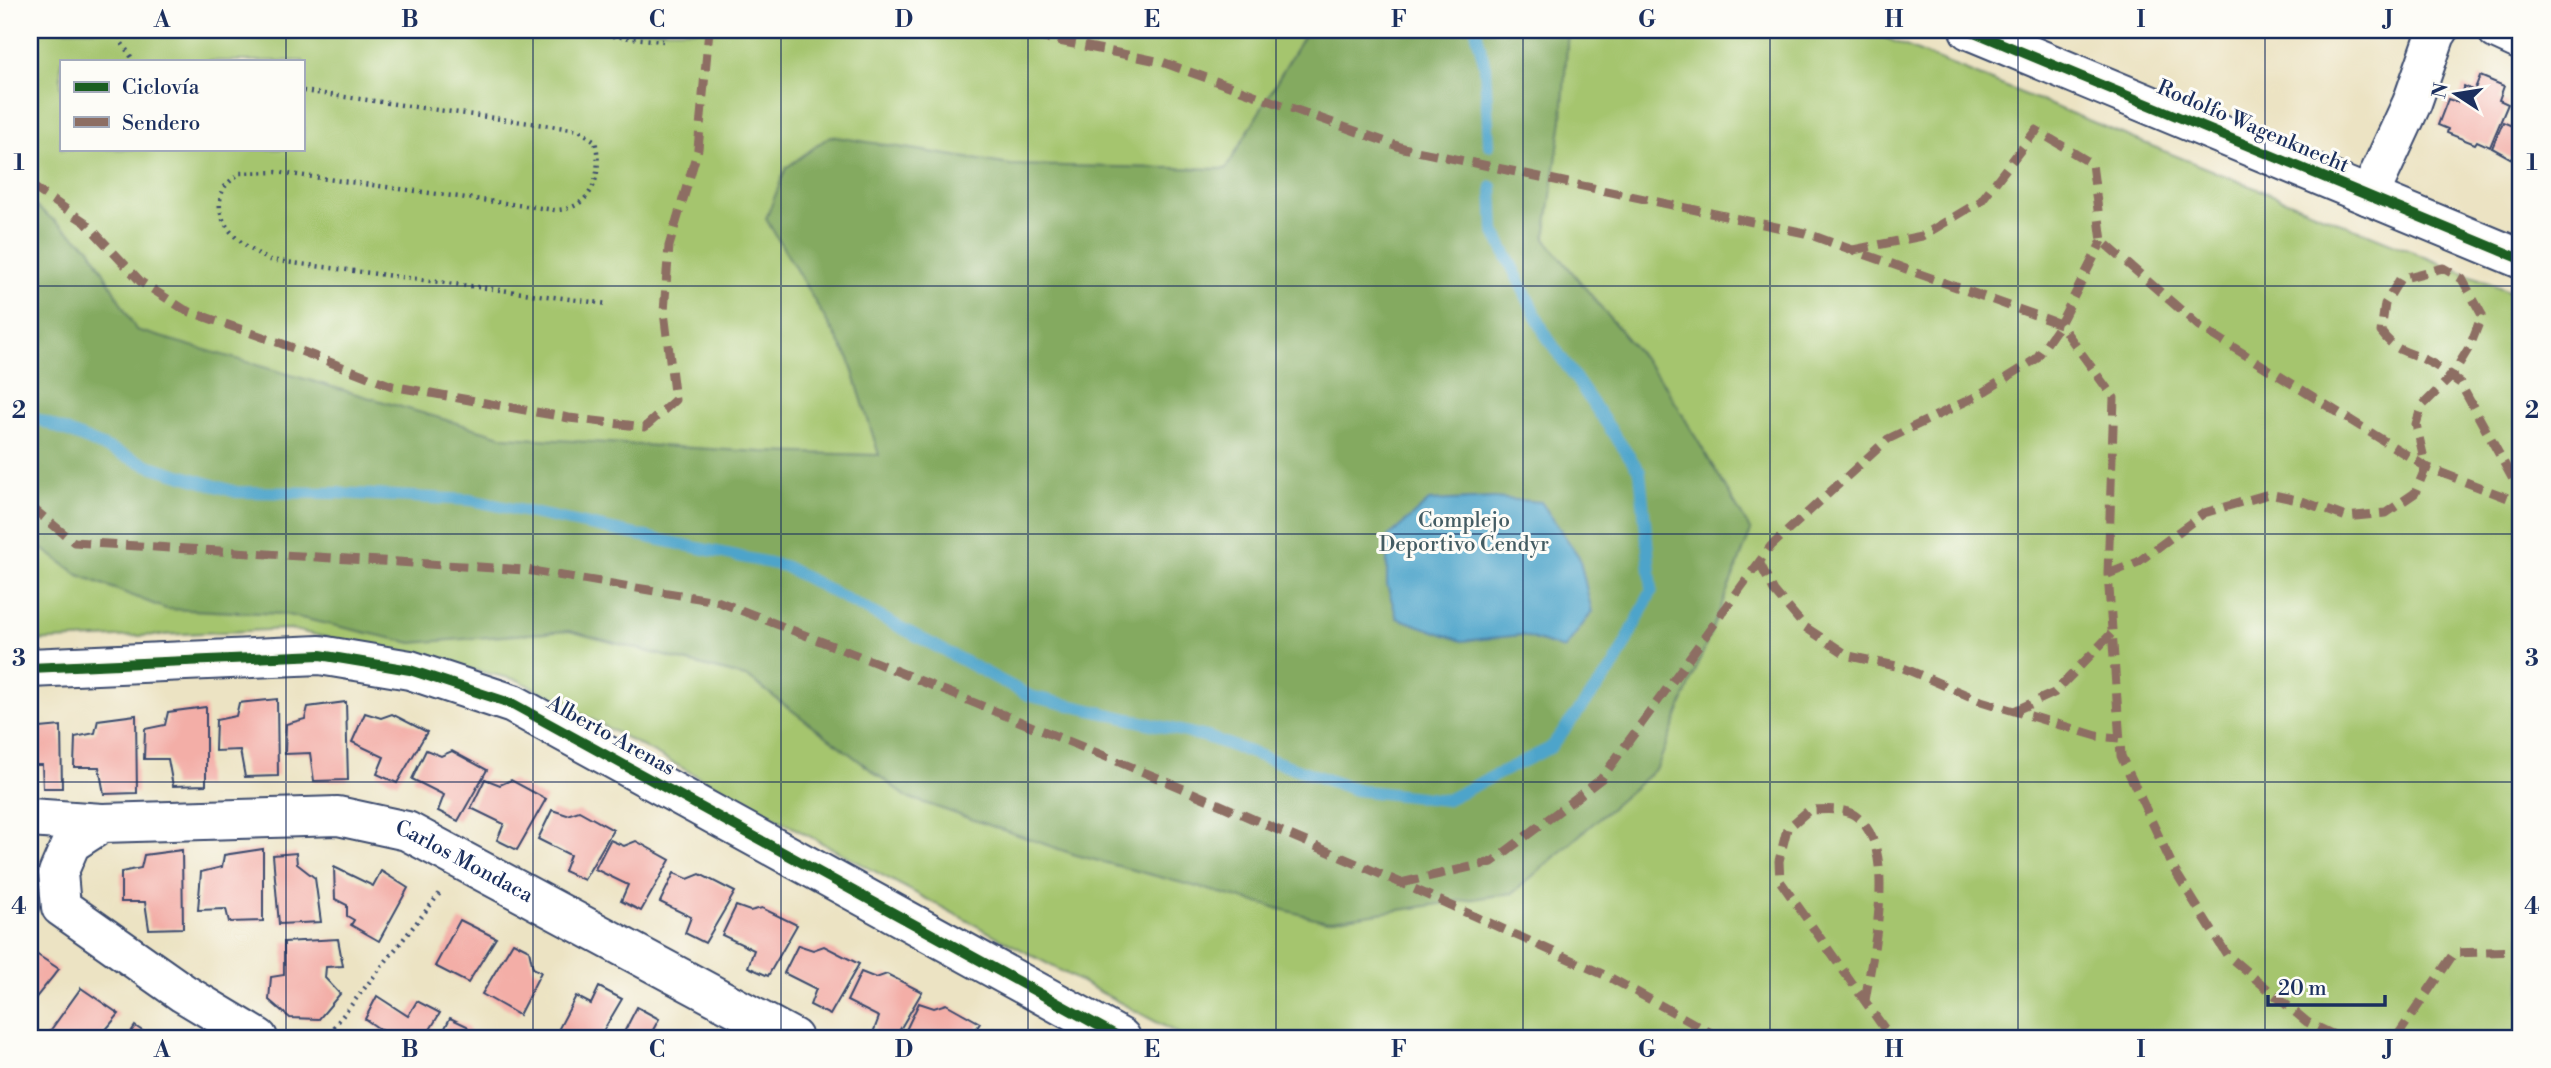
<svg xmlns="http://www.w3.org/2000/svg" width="2551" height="1068" viewBox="0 0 2551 1068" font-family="'Libre Bodoni',serif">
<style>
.green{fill:#a5c56e;stroke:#607a66;stroke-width:2;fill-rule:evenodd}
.forest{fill:#84aa61;stroke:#506c60;stroke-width:2}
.water{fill:#4da4ca;stroke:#346a94;stroke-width:2}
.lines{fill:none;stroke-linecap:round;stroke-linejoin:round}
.stream{stroke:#4da4ca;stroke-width:12}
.building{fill:#f3aea7}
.minor-casing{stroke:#3a4a6d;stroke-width:42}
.path{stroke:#3a4a6d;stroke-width:4.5;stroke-dasharray:2 5;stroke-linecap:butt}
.minor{stroke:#fff;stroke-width:38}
.quiet{stroke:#8d6e63;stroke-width:9;stroke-dasharray:18 9;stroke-linecap:butt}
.cycleway-casing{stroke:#fdfcf7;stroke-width:15}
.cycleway{stroke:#1b5e20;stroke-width:10}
.grid{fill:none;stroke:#1b2f5e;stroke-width:2;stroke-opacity:0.55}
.labels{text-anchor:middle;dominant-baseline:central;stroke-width:6;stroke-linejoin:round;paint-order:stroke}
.street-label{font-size:21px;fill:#1b2f5e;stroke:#fdfcf7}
.park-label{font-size:21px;fill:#445c63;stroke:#fdfcf7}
.neatline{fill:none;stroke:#1b2f5e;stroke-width:2.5}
.grid-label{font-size:23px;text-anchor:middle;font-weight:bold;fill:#1b2f5e}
</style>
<rect width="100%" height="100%" fill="#fdfcf7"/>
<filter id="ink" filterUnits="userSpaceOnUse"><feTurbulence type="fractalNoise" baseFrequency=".0143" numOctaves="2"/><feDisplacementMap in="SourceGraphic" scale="14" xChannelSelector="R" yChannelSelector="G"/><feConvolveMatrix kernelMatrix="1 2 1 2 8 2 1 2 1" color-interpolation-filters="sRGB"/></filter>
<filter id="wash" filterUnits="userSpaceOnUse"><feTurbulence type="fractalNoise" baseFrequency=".00686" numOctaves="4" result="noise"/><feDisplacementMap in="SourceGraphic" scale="28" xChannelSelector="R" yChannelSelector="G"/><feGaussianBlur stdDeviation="1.57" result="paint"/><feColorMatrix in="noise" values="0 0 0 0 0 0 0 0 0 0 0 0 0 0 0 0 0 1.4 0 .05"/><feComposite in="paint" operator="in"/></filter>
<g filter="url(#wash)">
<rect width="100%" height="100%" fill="#ece3c3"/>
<path class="green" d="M30,30H1866L2521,296V1038H1186L518,680L289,629L30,641ZM61,61H303V149H61Z"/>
<polygon class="forest" points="1307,30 1568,30 1562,120 1545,239 1665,385 1751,531 1657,768 1513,893 1326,921 1076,855 907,797 749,678 569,631 412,643 283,614 166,609 79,575 30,540 30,202 90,248 136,330 505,437 762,452 879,455 849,359 766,219 786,168 830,136 1011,165 1226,169"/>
<polygon class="water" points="1493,498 1541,502 1579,557 1592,612 1564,649 1522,635 1462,641 1397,618 1387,585 1387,538 1429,501"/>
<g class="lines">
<g class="stream">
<polyline points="1476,30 1485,67 1489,145"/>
<polyline points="30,416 150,466 236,492 336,493 471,500 784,566 1030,696 1207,737 1356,790 1446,800 1550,748 1614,666 1652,590 1640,472 1545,334 1494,230 1492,187"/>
</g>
</g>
<g id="blocks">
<g class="building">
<polygon points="2480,76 2504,86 2499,100 2508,104 2490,147 2477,141 2475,144 2447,133 2448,129 2438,125 2448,99 2457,102 2464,86 2474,91"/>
<polygon points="2518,109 2521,111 2521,164 2492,148 2503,122 2512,126"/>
<polygon points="277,699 278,776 245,777 240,750 215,751 216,720 236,716 239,703"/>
<polygon points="346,702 348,780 314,781 310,753 285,754 286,724 305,719 308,707"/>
<polygon points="206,707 206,785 173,786 168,759 144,759 145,729 165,725 168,712"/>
<polygon points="365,713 381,718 392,714 427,732 397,783 377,774 384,757 352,742"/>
<polygon points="136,715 137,793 104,794 99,767 74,767 75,737 95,733 98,720"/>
<polygon points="61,726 62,788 43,788 42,765 30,765 30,729"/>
<polygon points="426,750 441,756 452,751 487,770 458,821 438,811 444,795 412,779"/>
<polygon points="485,779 500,785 511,780 546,799 517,850 497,840 504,824 471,808"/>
<polygon points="552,810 567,815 579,811 613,830 584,880 564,871 570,855 538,839"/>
<polygon points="610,840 624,846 636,841 670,860 641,911 621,901 628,885 595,869"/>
<polygon points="263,849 263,921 229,922 226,909 198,910 201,872 222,867 224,855"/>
<polygon points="182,850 183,928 149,929 145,902 121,902 121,872 141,868 144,855"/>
<polygon points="296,853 297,864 315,878 321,922 279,924 273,855"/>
<polygon points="334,867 373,886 381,871 408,888 379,941 351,925 354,920 347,916 347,905 335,899"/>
<polygon points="674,873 688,879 700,874 735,892 705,943 685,933 691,917 660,902"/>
<polygon points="736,906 750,911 762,908 797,925 768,976 748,967 754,950 722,935"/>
<polygon points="460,920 496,938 468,983 435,966"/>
<polygon points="338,939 343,966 326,967 325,978 340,994 319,1019 290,1018 269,1000 271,977 284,975 284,942"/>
<polygon points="513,942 529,950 533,968 541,972 519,1015 482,994"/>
<polygon points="798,945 813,950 824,946 859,964 830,1015 810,1005 816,989 784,973"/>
<polygon points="30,950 59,969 30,1005"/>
<polygon points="861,972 876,978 887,974 922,992 895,1038 883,1038 873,1033 879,1017 847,1001"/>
<polygon points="599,987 622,999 599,1038 569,1038 557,1032 576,996 591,1004"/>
<polygon points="81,988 119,1014 99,1038 45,1038"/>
<polygon points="377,996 408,1016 417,1001 440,1013 425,1038 376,1038 381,1030 365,1019"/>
<polygon points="919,1003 934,1008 946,1004 980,1023 971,1038 918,1038 905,1032"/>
<polygon points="637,1007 659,1019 653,1030 666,1038 621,1038"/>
<polygon points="450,1018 467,1026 473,1038 440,1038"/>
<polygon points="135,1026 153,1038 127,1038"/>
</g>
</g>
</g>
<g filter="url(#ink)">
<use href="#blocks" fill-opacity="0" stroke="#3a4a6d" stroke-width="2"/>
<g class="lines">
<defs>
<g id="minor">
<polyline points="1969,30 2521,259"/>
<polyline points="2497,30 2521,41"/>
<polyline points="2369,196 2412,103 2436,34 2439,30"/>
<polyline points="30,668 320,655 410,670 513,704 1121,1038"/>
<polyline points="30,818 102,823"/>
<path id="s1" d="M258,1038L183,993L61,907L58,873L71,843L102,823L338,816L407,831L793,1038"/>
</g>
</defs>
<use href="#minor" class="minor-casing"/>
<g class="path">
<polyline points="120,30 121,42 134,61"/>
<polyline points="550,30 663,41"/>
<path d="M303,91L579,130L595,141C603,173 594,209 555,210L276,172L240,173C235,177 227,183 224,188C207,222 245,248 270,260L608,304"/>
<polyline points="325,1038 440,893"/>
</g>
<use href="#minor" class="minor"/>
<g class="quiet">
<polyline points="1005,30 1162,62 1403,148 1805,233 2060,324 2114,398 2108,574 2121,756 2175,871 2227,955 2307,1022 2340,1038"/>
<polyline points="30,185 85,222 141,282 185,310 280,343 392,386 569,418 645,427 675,400 664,312 669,246 698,149 709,30"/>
<polyline points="1853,250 1922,236 1981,201 2036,130 2092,164 2102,241 2199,326 2426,467 2521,503"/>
<polyline points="30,506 74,542 526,570 717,601 877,663 1158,778 1401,883 1609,977 1720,1038"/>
<polyline points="1759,562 1774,591 1805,627 1849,656 1901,667 1981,701 2014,711 2097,736 2119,738"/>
<path d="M2108,574L2138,562L2204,513L2269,494L2302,501L2346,517L2386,513L2415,493L2426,467L2416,424L2422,406L2451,377L2470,346L2482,315L2462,279L2443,268L2400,279L2385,304L2381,332C2398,354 2405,349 2427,361C2439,366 2449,376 2460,383L2521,494"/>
<polyline points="2014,711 2054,693 2112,633"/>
<polyline points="1401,883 1492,862 1601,779 1771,546 1888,439 1977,396 2036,359 2060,324 2102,241"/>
<path d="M1865,1001C1872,954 1899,850 1857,817C1845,807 1824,810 1809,810L1787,829L1779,861L1780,881L1891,1038"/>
<polyline points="2396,1038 2454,953 2521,951"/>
</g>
<defs>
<g id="cycleway">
<polyline points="1969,30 2521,259"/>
<polyline points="30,668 320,655 410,670 513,704 1121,1038"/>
</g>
</defs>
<use href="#cycleway" class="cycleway-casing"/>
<use href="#cycleway" class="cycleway"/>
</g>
</g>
<path class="grid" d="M286,30V61M533,30V1038M781,30V1038M1028,30V1038M1276,30V1038M1523,30V1038M1770,30V1038M2018,30V1038M2265,30V1038M286,149V1038M30,286H2521M30,534H2521M30,782H2521"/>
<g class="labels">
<g class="street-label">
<text transform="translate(2253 127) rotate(23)">Rodolfo Wagenknecht</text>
<text transform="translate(611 736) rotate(29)">Alberto Arenas</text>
<text stroke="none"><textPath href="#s1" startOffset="712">Carlos Mondaca</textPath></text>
</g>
<g class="park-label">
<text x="1464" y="521">Complejo<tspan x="1464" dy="24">Deportivo Cendyr</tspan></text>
</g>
</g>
<rect width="2551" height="1068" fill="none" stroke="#fdfcf7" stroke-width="77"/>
<rect x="60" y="60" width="245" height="91" fill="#fdfcf7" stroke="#a3aaba" stroke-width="2"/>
<rect x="74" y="82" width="35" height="10" fill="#1b5e20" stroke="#a3aaba" stroke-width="2"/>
<text x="122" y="94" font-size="21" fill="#1b2f5e">Ciclovía</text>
<rect x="74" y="117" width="35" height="10" fill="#8d6e63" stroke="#a3aaba" stroke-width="2"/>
<text x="122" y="130" font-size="21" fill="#1b2f5e">Sendero</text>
<g transform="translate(2456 94) rotate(282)" stroke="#fdfcf7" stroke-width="5" paint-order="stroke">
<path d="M0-5L12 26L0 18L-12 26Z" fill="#1b2f5e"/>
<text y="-10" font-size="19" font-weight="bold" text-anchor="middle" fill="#1b2f5e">N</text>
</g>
<path d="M2268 995v10h117v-10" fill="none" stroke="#1b2f5e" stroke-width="3.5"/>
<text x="2278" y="995" font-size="21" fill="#1b2f5e" stroke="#fdfcf7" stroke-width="5" paint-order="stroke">20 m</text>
<rect x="38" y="38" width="2474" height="992" class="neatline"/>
<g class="grid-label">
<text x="162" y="27">A</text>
<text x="410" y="27">B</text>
<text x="657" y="27">C</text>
<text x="904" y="27">D</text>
<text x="1152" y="27">E</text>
<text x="1399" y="27">F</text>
<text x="1647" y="27">G</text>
<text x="1894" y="27">H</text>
<text x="2141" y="27">I</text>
<text x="2389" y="27">J</text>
<text x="19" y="170">1</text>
<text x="2532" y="170">1</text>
<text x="19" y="418">2</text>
<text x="2532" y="418">2</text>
<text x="19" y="666">3</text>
<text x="2532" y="666">3</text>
<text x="19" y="914">4</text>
<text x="2532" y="914">4</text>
<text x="162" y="1057">A</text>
<text x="410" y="1057">B</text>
<text x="657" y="1057">C</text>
<text x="904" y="1057">D</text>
<text x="1152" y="1057">E</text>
<text x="1399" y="1057">F</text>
<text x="1647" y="1057">G</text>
<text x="1894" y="1057">H</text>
<text x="2141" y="1057">I</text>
<text x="2389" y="1057">J</text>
</g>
</svg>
